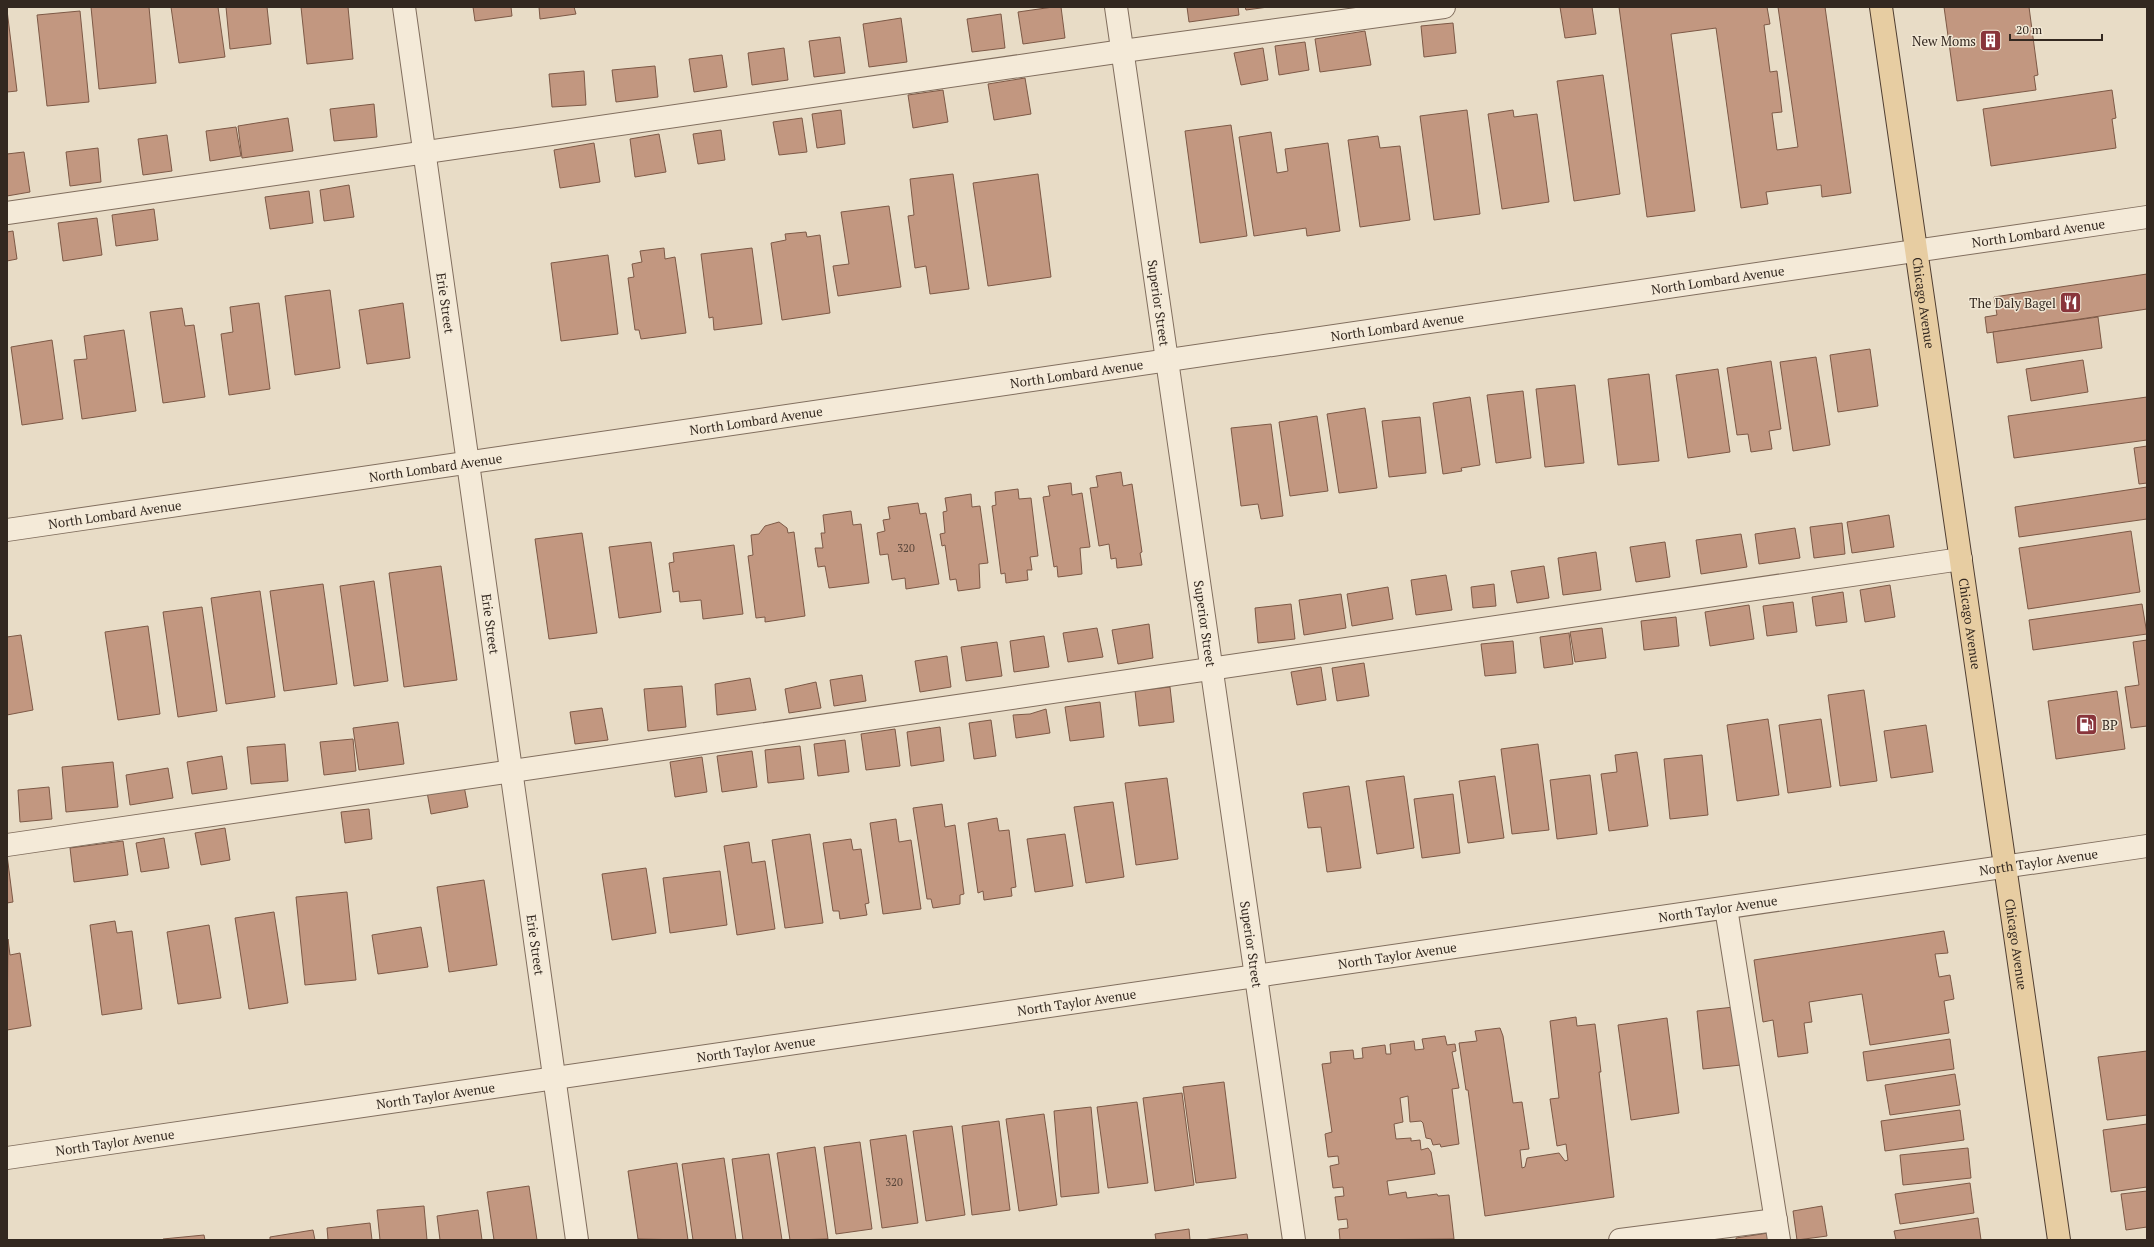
<svg xmlns="http://www.w3.org/2000/svg" width="2154" height="1247" viewBox="0 0 2154 1247" font-family="'PT Serif',serif">
<style>
.building{fill:#c29780;stroke:#7d5946}
.lines{fill:none;stroke-linecap:round;stroke-linejoin:round}
.minor-casing{stroke:#816e5e;stroke-width:24}
.major-casing{stroke:#503e31;stroke-width:24}
.minor{stroke:#f4ead8;stroke-width:22}
.major{stroke:#e7cda2;stroke-width:22}
.labels{text-anchor:middle;dominant-baseline:central;stroke-width:3;stroke-linejoin:round;paint-order:stroke}
.number-label{font-size:11px;fill:#574438}
.poi-label{font-size:13px;fill:#332820;stroke:#f1e7d4;text-anchor:end}
.street-label{font-size:13px;fill:#332820;stroke:#f1e7d4}
</style>
<rect width="100%" height="100%" fill="#e8dcc6"/>
<g class="building">
<polygon points="91,7 149,7 156,83 99,89"/>
<polygon points="171,7 218,7 225,57 179,63"/>
<polygon points="226,7 267,7 271,44 230,49"/>
<polygon points="301,7 348,7 353,59 307,64"/>
<polygon points="473,7 511,7 512,16 475,21"/>
<polygon points="539,7 574,7 576,14 540,19"/>
<polygon points="1053,7 1061,7 1065,38 1023,44 1018,12"/>
<polygon points="1187,7 1238,7 1239,15 1189,22"/>
<polygon points="1245,7 1268,7 1246,10"/>
<polygon points="1560,7 1592,7 1596,34 1565,38"/>
<polygon points="1619,7 1767,7 1770,24 1764,25 1770,72 1777,71 1782,112 1772,113 1777,150 1798,147 1778,7 1825,7 1851,193 1822,197 1821,185 1766,192 1768,204 1741,208 1716,28 1671,34 1695,211 1647,217"/>
<polygon points="1944,7 2029,7 2038,75 2034,76 2036,90 1957,101"/>
<polygon points="7,10 17,91 7,92"/>
<polygon points="80,11 89,102 47,106 37,15"/>
<polygon points="1001,14 1005,48 972,52 967,19"/>
<polygon points="901,18 907,62 869,67 863,24"/>
<polygon points="1453,23 1456,53 1424,57 1421,26"/>
<polygon points="1365,31 1371,65 1320,72 1315,39"/>
<polygon points="840,37 845,73 814,77 809,41"/>
<polygon points="1305,42 1309,70 1279,75 1275,46"/>
<polygon points="784,48 788,80 752,85 748,53"/>
<polygon points="1263,48 1268,80 1241,85 1234,53"/>
<polygon points="722,55 727,87 694,92 689,59"/>
<polygon points="655,66 658,97 616,102 612,70"/>
<polygon points="584,71 586,105 552,107 549,74"/>
<polygon points="1603,75 1620,194 1574,201 1557,81"/>
<polygon points="1025,78 1031,114 994,120 988,84"/>
<polygon points="943,90 948,122 913,128 908,95"/>
<polygon points="2112,90 2116,118 2112,119 2116,148 1991,166 1983,109"/>
<polygon points="374,104 377,137 334,141 330,109"/>
<polygon points="841,110 845,144 817,148 812,114"/>
<polygon points="1467,110 1480,214 1434,220 1420,116"/>
<polygon points="1513,110 1514,117 1537,114 1549,202 1502,209 1488,114"/>
<polygon points="288,118 293,151 242,158 238,126"/>
<polygon points="802,118 807,152 779,155 773,122"/>
<polygon points="1231,125 1247,236 1200,243 1185,131"/>
<polygon points="236,127 241,156 210,161 206,131"/>
<polygon points="721,130 725,160 698,164 693,134"/>
<polygon points="1271,132 1277,173 1288,171 1285,149 1328,143 1340,231 1307,236 1306,228 1254,236 1239,137"/>
<polygon points="659,134 666,172 635,177 630,139"/>
<polygon points="167,135 172,171 143,175 138,139"/>
<polygon points="1378,136 1380,148 1400,146 1410,220 1360,227 1348,140"/>
<polygon points="594,143 600,182 560,188 554,150"/>
<polygon points="98,148 101,182 70,186 66,152"/>
<polygon points="24,152 30,192 7,196 7,154"/>
<polygon points="953,174 969,289 930,294 926,266 915,268 908,216 914,215 910,179"/>
<polygon points="1038,174 1051,277 988,286 973,183"/>
<polygon points="349,185 354,217 324,221 320,190"/>
<polygon points="309,191 313,223 270,229 265,197"/>
<polygon points="889,206 901,287 838,296 833,266 849,264 841,212"/>
<polygon points="154,209 158,240 116,246 112,215"/>
<polygon points="97,218 102,255 63,261 58,223"/>
<polygon points="13,231 17,259 7,261 7,232"/>
<polygon points="806,232 807,237 820,235 830,313 782,320 771,243 786,240 785,234"/>
<polygon points="664,248 665,259 675,257 686,333 641,339 639,330 635,330 628,278 634,277 632,264 642,262 640,251"/>
<polygon points="752,248 762,324 714,330 713,317 709,318 701,254"/>
<polygon points="608,255 618,334 561,341 551,263"/>
<polygon points="2147,274 2147,309 1987,333 1985,317 1997,315 1994,297"/>
<polygon points="330,290 340,368 295,375 285,296"/>
<polygon points="259,303 270,389 229,395 221,334 233,332 230,307"/>
<polygon points="403,303 410,358 367,364 359,310"/>
<polygon points="182,308 185,326 194,325 205,397 163,403 150,312"/>
<polygon points="2098,317 2102,348 1997,363 1993,332"/>
<polygon points="124,330 136,411 82,419 74,360 87,359 84,336"/>
<polygon points="52,340 63,419 22,425 11,347"/>
<polygon points="1870,349 1878,406 1838,412 1830,355"/>
<polygon points="1816,357 1830,445 1793,451 1780,362"/>
<polygon points="2083,360 2088,392 2031,401 2026,369"/>
<polygon points="1771,361 1781,429 1769,431 1772,449 1751,452 1748,434 1737,435 1727,368"/>
<polygon points="1718,369 1730,452 1688,458 1676,375"/>
<polygon points="1649,374 1659,461 1618,465 1608,379"/>
<polygon points="1575,385 1584,463 1545,467 1536,389"/>
<polygon points="1523,391 1531,458 1496,463 1487,395"/>
<polygon points="1470,397 1480,465 1461,468 1462,471 1443,474 1433,403"/>
<polygon points="2147,397 2147,440 2014,458 2008,416"/>
<polygon points="1365,408 1377,488 1339,493 1327,414"/>
<polygon points="1317,416 1328,491 1290,496 1279,422"/>
<polygon points="1420,417 1426,473 1389,477 1382,421"/>
<polygon points="1271,424 1283,516 1261,519 1258,504 1241,506 1231,428"/>
<polygon points="2147,446 2147,483 2139,484 2134,448"/>
<polygon points="1121,472 1123,486 1132,484 1142,552 1140,553 1142,565 1117,568 1116,558 1111,559 1109,544 1099,546 1090,488 1098,487 1096,476"/>
<polygon points="1071,483 1072,495 1082,493 1090,547 1080,548 1082,574 1058,577 1057,566 1054,567 1043,497 1050,496 1048,486"/>
<polygon points="2147,487 2147,519 2019,537 2015,507"/>
<polygon points="1018,489 1019,499 1031,498 1038,556 1030,557 1032,570 1027,570 1028,580 1006,583 1005,573 1001,574 992,506 996,505 995,492"/>
<polygon points="971,494 972,507 980,506 988,563 979,564 980,588 958,591 956,579 950,580 945,545 942,546 940,534 945,533 943,512 947,511 945,498"/>
<polygon points="918,503 920,514 926,513 939,584 906,589 905,578 892,580 888,554 880,555 877,533 885,531 883,520 890,519 888,507"/>
<polygon points="851,511 853,525 861,524 869,583 829,588 825,566 818,567 815,548 823,548 821,533 825,533 823,515"/>
<polygon points="1889,515 1894,547 1852,553 1847,522"/>
<polygon points="779,522 787,528 788,533 794,532 805,616 765,622 765,617 756,618 748,556 753,555 751,535 759,534 765,526"/>
<polygon points="1842,523 1845,554 1814,558 1810,527"/>
<polygon points="1795,528 1800,558 1759,564 1755,534"/>
<polygon points="2131,531 2140,592 2028,609 2019,548"/>
<polygon points="582,533 597,633 549,639 535,539"/>
<polygon points="1741,534 1747,567 1701,574 1696,540"/>
<polygon points="651,542 661,612 619,618 609,547"/>
<polygon points="1665,542 1670,577 1636,582 1630,547"/>
<polygon points="734,545 743,614 703,619 701,600 680,602 679,591 673,592 669,563 674,562 673,553"/>
<polygon points="1596,552 1601,590 1563,595 1558,558"/>
<polygon points="441,566 457,680 404,687 389,573"/>
<polygon points="1544,566 1549,598 1517,603 1511,571"/>
<polygon points="1446,575 1452,610 1416,615 1411,580"/>
<polygon points="374,581 388,681 354,686 340,586"/>
<polygon points="323,584 337,684 284,691 270,591"/>
<polygon points="1494,584 1496,606 1473,608 1471,587"/>
<polygon points="1890,585 1895,617 1865,622 1860,590"/>
<polygon points="1388,587 1393,619 1352,626 1347,594"/>
<polygon points="260,591 275,697 226,704 211,598"/>
<polygon points="1843,592 1847,622 1816,626 1812,597"/>
<polygon points="1341,594 1346,628 1304,635 1299,600"/>
<polygon points="1793,602 1797,632 1767,636 1763,606"/>
<polygon points="1291,604 1295,639 1258,643 1255,608"/>
<polygon points="2142,604 2147,634 2033,650 2029,620"/>
<polygon points="1749,605 1754,639 1710,646 1705,612"/>
<polygon points="202,607 217,711 178,717 163,612"/>
<polygon points="1676,617 1679,646 1644,650 1641,621"/>
<polygon points="1149,624 1153,658 1118,664 1112,630"/>
<polygon points="148,626 160,714 118,720 105,632"/>
<polygon points="1097,628 1103,657 1068,662 1063,633"/>
<polygon points="1602,628 1606,658 1575,662 1570,632"/>
<polygon points="1569,633 1573,664 1544,668 1540,637"/>
<polygon points="21,635 33,710 7,715 7,637"/>
<polygon points="1044,636 1049,667 1014,672 1010,641"/>
<polygon points="2147,640 2147,726 2131,728 2125,687 2139,685 2133,642"/>
<polygon points="1513,641 1516,673 1485,676 1481,644"/>
<polygon points="997,642 1002,676 966,681 961,647"/>
<polygon points="947,656 951,687 920,692 915,661"/>
<polygon points="1364,663 1369,696 1337,701 1332,668"/>
<polygon points="1321,667 1326,700 1297,705 1291,672"/>
<polygon points="862,675 866,701 834,706 830,680"/>
<polygon points="750,678 756,710 717,715 715,684"/>
<polygon points="816,682 821,708 789,713 785,689"/>
<polygon points="682,686 686,727 648,731 644,689"/>
<polygon points="1170,687 1174,722 1139,726 1135,691"/>
<polygon points="1864,690 1877,781 1840,786 1828,695"/>
<polygon points="2117,691 2125,749 2056,759 2048,701"/>
<polygon points="1100,702 1104,737 1070,741 1065,707"/>
<polygon points="602,708 608,740 575,744 570,712"/>
<polygon points="1046,709 1050,733 1016,738 1013,715 1030,714"/>
<polygon points="1768,719 1779,795 1737,801 1727,725"/>
<polygon points="1821,719 1831,787 1788,793 1779,725"/>
<polygon points="991,720 996,756 974,759 969,723"/>
<polygon points="398,722 404,764 359,770 353,728"/>
<polygon points="1926,725 1933,772 1891,778 1884,731"/>
<polygon points="940,727 944,761 911,766 907,732"/>
<polygon points="895,729 900,766 866,770 861,734"/>
<polygon points="353,739 356,771 324,775 320,742"/>
<polygon points="845,740 849,772 818,776 814,744"/>
<polygon points="285,744 288,781 251,784 247,747"/>
<polygon points="1538,744 1549,830 1512,834 1501,749"/>
<polygon points="800,746 804,779 768,783 765,750"/>
<polygon points="752,751 757,787 722,792 717,756"/>
<polygon points="1637,752 1648,826 1609,831 1601,774 1617,772 1615,755"/>
<polygon points="1702,755 1708,815 1670,819 1664,759"/>
<polygon points="222,756 227,789 192,794 187,762"/>
<polygon points="702,757 707,792 675,797 670,762"/>
<polygon points="113,762 118,807 66,812 62,767"/>
<polygon points="168,768 173,798 130,805 126,775"/>
<polygon points="1590,775 1597,834 1557,839 1550,780"/>
<polygon points="1404,776 1414,848 1377,854 1366,781"/>
<polygon points="1495,776 1504,838 1468,843 1459,781"/>
<polygon points="1167,778 1178,859 1136,865 1125,783"/>
<polygon points="464,786 468,807 431,814 427,792"/>
<polygon points="1349,786 1361,868 1327,872 1321,827 1308,828 1303,793"/>
<polygon points="49,787 52,819 20,822 18,790"/>
<polygon points="1453,794 1460,853 1422,858 1414,799"/>
<polygon points="1113,802 1124,877 1086,883 1074,807"/>
<polygon points="942,804 945,827 955,825 964,894 960,895 960,904 933,908 931,899 927,899 913,808"/>
<polygon points="369,809 372,839 345,843 341,812"/>
<polygon points="997,818 999,831 1009,830 1016,887 1011,888 1012,896 984,900 983,891 978,893 968,823"/>
<polygon points="896,819 899,842 911,840 921,909 883,914 870,823"/>
<polygon points="225,828 230,860 201,865 195,833"/>
<polygon points="810,834 823,923 785,928 772,840"/>
<polygon points="1065,834 1073,886 1035,892 1027,839"/>
<polygon points="164,838 169,868 141,872 136,843"/>
<polygon points="851,839 853,850 861,849 869,903 865,904 867,915 840,919 839,911 833,911 823,843"/>
<polygon points="123,841 128,875 74,882 70,848"/>
<polygon points="749,842 752,863 765,861 775,929 737,935 724,846"/>
<polygon points="7,855 13,902 7,903"/>
<polygon points="646,868 656,933 612,940 602,874"/>
<polygon points="720,871 727,925 670,933 663,878"/>
<polygon points="484,880 497,965 449,972 437,887"/>
<polygon points="347,892 356,980 305,985 296,897"/>
<polygon points="274,912 288,1003 249,1009 235,918"/>
<polygon points="115,921 117,933 132,931 142,1009 102,1015 90,925"/>
<polygon points="209,925 221,998 178,1004 167,932"/>
<polygon points="421,927 428,967 378,974 372,935"/>
<polygon points="1944,931 1948,953 1935,954 1939,977 1950,975 1954,999 1944,1001 1949,1033 1870,1045 1862,994 1809,1002 1812,1022 1804,1023 1808,1053 1778,1057 1773,1020 1763,1022 1754,960"/>
<polygon points="8,939 10,955 20,953 31,1026 7,1030"/>
<polygon points="1734,1007 1741,1065 1703,1069 1697,1011"/>
<polygon points="1576,1017 1577,1026 1595,1024 1601,1072 1599,1072 1614,1197 1485,1216 1468,1090 1466,1090 1459,1043 1477,1041 1475,1031 1500,1028 1503,1036 1513,1103 1522,1102 1529,1149 1520,1150 1522,1168 1525,1167 1527,1158 1559,1153 1565,1161 1568,1160 1566,1144 1557,1146 1550,1099 1559,1098 1550,1021"/>
<polygon points="1667,1018 1679,1113 1631,1120 1618,1025"/>
<polygon points="1445,1036 1447,1045 1455,1044 1456,1051 1452,1052 1459,1088 1452,1089 1459,1144 1441,1147 1440,1144 1433,1145 1431,1139 1426,1138 1423,1123 1421,1121 1410,1122 1408,1096 1400,1098 1403,1122 1394,1124 1396,1139 1411,1138 1411,1141 1420,1140 1421,1150 1428,1148 1431,1152 1435,1174 1387,1181 1389,1195 1406,1192 1407,1198 1437,1194 1438,1196 1449,1195 1454,1239 1340,1240 1339,1229 1348,1228 1347,1219 1338,1220 1335,1197 1344,1196 1343,1187 1333,1188 1330,1166 1339,1164 1338,1156 1328,1157 1325,1134 1332,1132 1322,1064 1331,1063 1330,1052 1353,1050 1354,1059 1363,1058 1362,1048 1385,1045 1386,1054 1391,1054 1390,1044 1414,1041 1415,1050 1424,1049 1422,1039"/>
<polygon points="1950,1039 1954,1069 1867,1081 1863,1052"/>
<polygon points="2147,1051 2147,1115 2107,1120 2098,1057"/>
<polygon points="1955,1074 1960,1105 1890,1115 1885,1085"/>
<polygon points="1224,1082 1236,1178 1196,1183 1183,1087"/>
<polygon points="1182,1093 1194,1185 1155,1191 1143,1098"/>
<polygon points="1137,1102 1148,1183 1108,1188 1097,1107"/>
<polygon points="1091,1107 1099,1193 1061,1197 1054,1111"/>
<polygon points="1960,1110 1964,1140 1885,1151 1881,1121"/>
<polygon points="1044,1114 1057,1205 1019,1211 1006,1119"/>
<polygon points="999,1121 1010,1210 972,1215 962,1126"/>
<polygon points="2147,1124 2147,1187 2111,1192 2103,1130"/>
<polygon points="952,1126 965,1215 926,1221 913,1131"/>
<polygon points="906,1135 918,1223 882,1228 870,1140"/>
<polygon points="860,1142 872,1229 836,1234 824,1147"/>
<polygon points="815,1147 828,1239 790,1240 777,1153"/>
<polygon points="1968,1148 1971,1178 1903,1185 1900,1155"/>
<polygon points="769,1154 782,1240 743,1240 732,1159"/>
<polygon points="724,1158 736,1240 693,1240 682,1164"/>
<polygon points="677,1163 688,1240 638,1239 628,1171"/>
<polygon points="1970,1183 1974,1213 1900,1224 1895,1194"/>
<polygon points="529,1186 537,1240 494,1240 487,1192"/>
<polygon points="2147,1191 2147,1227 2126,1230 2121,1194"/>
<polygon points="424,1206 427,1240 380,1240 377,1210"/>
<polygon points="1822,1206 1827,1236 1797,1240 1793,1211"/>
<polygon points="478,1210 482,1240 440,1240 437,1216"/>
<polygon points="1978,1218 1981,1240 1896,1240 1894,1231"/>
<polygon points="370,1223 372,1240 328,1240 327,1228"/>
<polygon points="1189,1229 1190,1240 1156,1240 1155,1234"/>
<polygon points="313,1230 315,1240 270,1240 270,1237"/>
<polygon points="1768,1233 1769,1240 1736,1240 1736,1238"/>
<polygon points="1247,1234 1248,1240 1203,1240"/>
<polygon points="204,1235 205,1240 164,1240 163,1239"/>
</g>
<g class="lines">
<defs>
<g id="minor">
<path id="s1" d="M404,7L577,1240"/>
<path id="s2" d="M1116,7L1294,1240"/>
<polyline points="7,213 1123,51 1444,7"/>
<path id="s3" d="M7,530L2147,217"/>
<polyline points="7,845 1961,559"/>
<polyline points="1726,908 1779,1240"/>
<path id="s4" d="M7,1158L2147,846"/>
<polyline points="1620,1240 1776,1220"/>
</g>
<g id="major">
<path id="s5" d="M1881,7L2059,1240"/>
</g>
</defs>
<use href="#minor" class="minor-casing"/>
<use href="#major" class="major-casing"/>
<use href="#minor" class="minor"/>
<use href="#major" class="major"/>
</g>
<defs>
<symbol id="building-square" viewBox="-11 -11 22 22"><rect x="-9" y="-9" width="18" height="18" rx="4" fill="#89353b" stroke="#f1e7d4"/><path d="M-4-6H4V6H1V3H-1V6H-4ZM-2.5-4.3h1.7v1.8h-1.7ZM.8-4.3h1.7v1.8H.8ZM-2.5-1h1.7V.8h-1.7ZM.8-1h1.7V.8H.8Z" fill="#fff"/></symbol>
<symbol id="restaurant-square" viewBox="-11 -11 22 22"><rect x="-9" y="-9" width="18" height="18" rx="4" fill="#89353b" stroke="#f1e7d4"/><path d="M-5-6h1v4h1v-4h1v4h1v-4h1v5L-1.5 .5V6h-2V.5L-5-1ZM5-6V6H3V1.5H1.5Q1.5-4 5-6Z" fill="#fff"/></symbol>
<symbol id="fuel-square" viewBox="-11 -11 22 22"><rect x="-9" y="-9" width="18" height="18" rx="4" fill="#89353b" stroke="#f1e7d4"/><path d="M-5.5-6h7V0h2V4h1.3V-2.5L3-4.5l.8-.8L6-3V5H2.5V1h-1V6h-7ZM-4.2-4.7v3.2H.2V-4.7Z" fill="#fff"/></symbol>
</defs>
<g fill-rule="evenodd">
<use href="#building-square" x="1978" y="28" width="25" height="25"/>
<use href="#restaurant-square" x="2058" y="290" width="25" height="25"/>
<use href="#fuel-square" x="2074" y="712" width="25" height="25"/>
</g>
<g class="labels">
<g class="number-label">
<text x="906" y="548">320</text>
<text x="894" y="1182">320</text>
</g>
<g class="poi-label">
<text x="1976" y="41">New Moms</text>
<text x="2056" y="303">The Daly Bagel</text>
<text x="2102" y="725" text-anchor="start">BP</text>
</g>
<g class="street-label">
<text stroke="none"><textPath href="#s3" startOffset="2053">North Lombard Avenue</textPath></text>
<text stroke="none"><textPath href="#s3" startOffset="1729">North Lombard Avenue</textPath></text>
<text stroke="none"><textPath href="#s1" startOffset="299">Erie Street</textPath></text>
<text stroke="none"><textPath href="#s2" startOffset="299">Superior Street</textPath></text>
<text stroke="none"><textPath href="#s5" startOffset="299">Chicago Avenue</textPath></text>
<text stroke="none"><textPath href="#s3" startOffset="1405">North Lombard Avenue</textPath></text>
<text stroke="none"><textPath href="#s3" startOffset="1081">North Lombard Avenue</textPath></text>
<text stroke="none"><textPath href="#s3" startOffset="757">North Lombard Avenue</textPath></text>
<text stroke="none"><textPath href="#s3" startOffset="433">North Lombard Avenue</textPath></text>
<text stroke="none"><textPath href="#s3" startOffset="109">North Lombard Avenue</textPath></text>
<text stroke="none"><textPath href="#s1" startOffset="623">Erie Street</textPath></text>
<text stroke="none"><textPath href="#s2" startOffset="623">Superior Street</textPath></text>
<text stroke="none"><textPath href="#s5" startOffset="623">Chicago Avenue</textPath></text>
<text stroke="none"><textPath href="#s4" startOffset="2053">North Taylor Avenue</textPath></text>
<text stroke="none"><textPath href="#s4" startOffset="1729">North Taylor Avenue</textPath></text>
<text stroke="none"><textPath href="#s1" startOffset="947">Erie Street</textPath></text>
<text stroke="none"><textPath href="#s2" startOffset="947">Superior Street</textPath></text>
<text stroke="none"><textPath href="#s5" startOffset="947">Chicago Avenue</textPath></text>
<text stroke="none"><textPath href="#s4" startOffset="1405">North Taylor Avenue</textPath></text>
<text stroke="none"><textPath href="#s4" startOffset="1081">North Taylor Avenue</textPath></text>
<text stroke="none"><textPath href="#s4" startOffset="757">North Taylor Avenue</textPath></text>
<text stroke="none"><textPath href="#s4" startOffset="433">North Taylor Avenue</textPath></text>
<text stroke="none"><textPath href="#s4" startOffset="109">North Taylor Avenue</textPath></text>
</g>
</g>
<rect width="2154" height="1247" fill="none" stroke="#332820" stroke-width="16"/>
<path d="M2010 34v6h92v-6" fill="none" stroke="#332820" stroke-width="2"/>
<text x="2016" y="34" font-size="12" fill="#332820" stroke="#f1e7d4" stroke-width="3" paint-order="stroke">20 m</text>
</svg>
